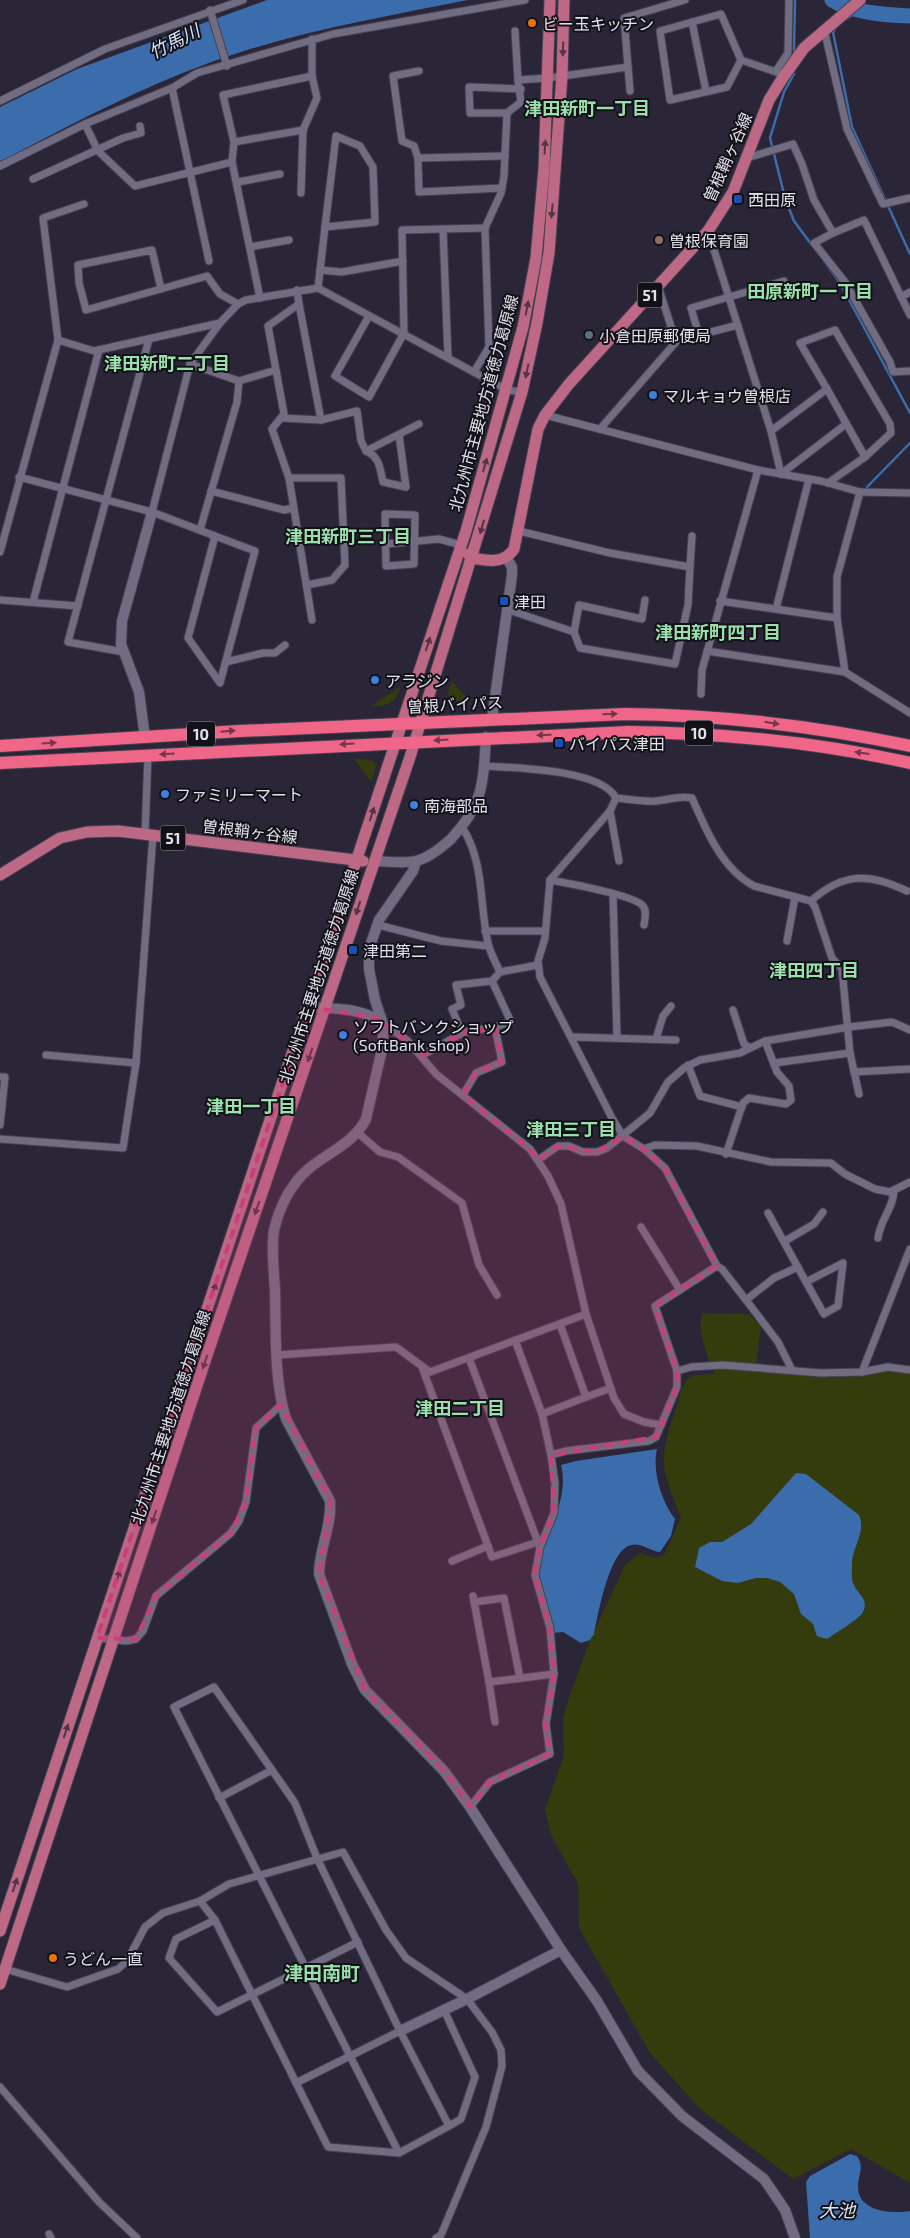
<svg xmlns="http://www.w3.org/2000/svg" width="910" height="2238" viewBox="0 0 910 2238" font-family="'Exo 2','Noto Sans JP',sans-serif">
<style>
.green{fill:#343b0c}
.water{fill:#3b6cab}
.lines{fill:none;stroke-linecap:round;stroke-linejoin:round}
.stream{stroke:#3b6cab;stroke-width:2.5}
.river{stroke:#3b6cab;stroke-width:15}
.street-casing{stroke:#454150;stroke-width:9}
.secondary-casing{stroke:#454150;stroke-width:12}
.primary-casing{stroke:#454150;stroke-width:13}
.highway-casing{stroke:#454150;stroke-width:14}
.street{stroke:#716c81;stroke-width:7}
.secondary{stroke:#716c81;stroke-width:10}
.primary{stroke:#bd6885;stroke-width:11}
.highway{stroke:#f06688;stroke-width:12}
.oneway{fill:#563444}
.oneway2{fill:#76374a}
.marked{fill:#c94078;fill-opacity:0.2;stroke:#c94078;stroke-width:4;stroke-dasharray:10 6;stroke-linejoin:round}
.food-dot{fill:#e8710a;stroke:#121118;stroke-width:2}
.transit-dot{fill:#1a4fb4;stroke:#121118;stroke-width:2}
.education-dot{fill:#8d6e63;stroke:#121118;stroke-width:2}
.service-dot{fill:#5c6f8a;stroke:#121118;stroke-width:2}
.shop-dot{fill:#3f7fe0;stroke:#121118;stroke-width:2}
.labels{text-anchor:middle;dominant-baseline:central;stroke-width:4;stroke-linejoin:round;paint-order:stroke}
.shield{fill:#121118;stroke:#a4a3ad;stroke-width:1}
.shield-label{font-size:15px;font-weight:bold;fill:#e3e1ed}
.poi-label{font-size:16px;fill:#e3e1ed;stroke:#121118;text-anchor:start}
.street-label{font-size:16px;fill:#e3e1ed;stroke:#121118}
.water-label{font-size:18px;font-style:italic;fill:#d8e5f7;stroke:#121118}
.neighbourhood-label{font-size:18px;font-weight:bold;fill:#9be0ac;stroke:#121118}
.quarter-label{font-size:19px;font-weight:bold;fill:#9be0ac;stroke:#121118}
</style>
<rect width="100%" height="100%" fill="#2a2638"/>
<g class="green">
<polygon points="452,681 470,702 450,701 448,692"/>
<path d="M400,687C396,704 387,706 371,706Z"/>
<polygon points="354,759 367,759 375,762 376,767 371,782"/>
<path d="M702,1313L748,1314L761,1326L755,1371L816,1374L831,1378L889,1370L910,1372V2183L851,2149L793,2179L700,2109L650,2053L579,1928L578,1884L550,1833L545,1809L564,1756L563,1721L566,1706L590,1640L625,1565L640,1553L655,1558L664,1555L681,1517C660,1467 658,1458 677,1406C679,1398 682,1383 689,1378C696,1373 707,1375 715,1374C707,1355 697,1334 702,1313Z"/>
</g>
<g class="water">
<path d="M267,0H468C393,15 317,28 244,51C158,78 79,120 0,162V107L77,69Z"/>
<path d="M657,1449C652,1471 661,1501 675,1519L671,1536L660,1552C650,1551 641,1542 631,1545C609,1550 598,1615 594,1634L590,1640L581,1643L563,1632L553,1633C554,1611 536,1588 539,1565C544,1531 570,1502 561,1465L576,1461Z"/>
<path d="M796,1473L806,1474L859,1515C867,1532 851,1548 852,1566C852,1573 851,1580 854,1585C859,1596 869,1599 863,1612C861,1618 834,1634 827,1639L817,1636L813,1624L801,1614L794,1594L780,1582L767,1578H756L738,1583L722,1581L695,1567L699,1548L710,1542H722L751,1524Z"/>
<path d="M850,2154L857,2156C865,2168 858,2174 858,2187C858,2212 893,2214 910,2211V2238H810L806,2182L810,2176Z"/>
</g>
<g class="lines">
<g class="stream">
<polyline points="845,20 861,9"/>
<polyline points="837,26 833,32 852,127 910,254"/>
<polyline points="794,51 795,0"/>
<polyline points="794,74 784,92 770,138 785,198 794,221 811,244"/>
<polyline points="825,262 840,283 910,413"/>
<polyline points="867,487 910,443"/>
</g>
<path class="river" d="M832,0C852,13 887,15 910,16"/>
<defs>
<g id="street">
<polyline points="210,10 227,66"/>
<polyline points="692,22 706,91"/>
<polyline points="824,29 847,129 883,204 910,198"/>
<polyline points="515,31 518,80"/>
<polyline points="312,39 312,76"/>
<polyline points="741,60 727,87 670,100 660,31 721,14 741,60 785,75"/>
<polyline points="776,71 788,53 789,0"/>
<polyline points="172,88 209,261"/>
<polyline points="630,91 624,18 685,0"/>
<polyline points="0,101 105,49 243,0"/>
<polyline points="507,113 470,113 469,87 521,89"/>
<polyline points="85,124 98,151 135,186 232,162 260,298"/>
<polygon points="336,136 360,146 373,167 375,222 325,227"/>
<polyline points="418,158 414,146 402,141 393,76 419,71"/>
<polyline points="747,158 793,144 802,164 814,200 833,233 864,220 910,315"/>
<polyline points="232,162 234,142 223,95 312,76 317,98 303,130 234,142"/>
<polyline points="0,166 85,124 172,88 197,73 333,34 525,0"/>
<polyline points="33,179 123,138 141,133 140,126"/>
<polyline points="238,182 280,174"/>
<polyline points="502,188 419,192 418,158 505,156"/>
<polyline points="301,193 303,130"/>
<polyline points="443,229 448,357"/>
<polyline points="708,231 771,431 781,474"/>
<polyline points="833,233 814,243 845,282 890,362 893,372 910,371"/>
<polyline points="250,247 289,240"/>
<polyline points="320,270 342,272 403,261"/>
<polyline points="318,288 325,227"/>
<polyline points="161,289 152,250 78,265 79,283 86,310 207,276 220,294 238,304"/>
<polyline points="297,290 299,304 268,326 284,414 272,429 289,478 312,620"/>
<polyline points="901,297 910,292"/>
<polyline points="299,304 321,420"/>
<polyline points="369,316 335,376 369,397 404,333 402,230 485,228"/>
<polyline points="738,325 699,335 691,308 784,281"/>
<polyline points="58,340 43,218 84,204"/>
<polyline points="190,364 239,381 237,402 200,530"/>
<polyline points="474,372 489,347 485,228 501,193 504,176 507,113 521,102 518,80 548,78 628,67"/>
<polyline points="239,381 276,370"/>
<polyline points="827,389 865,457"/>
<polyline points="545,415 758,470 821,481 860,492 910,493"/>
<polyline points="281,418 321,420 357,411 361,441 366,451 419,424"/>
<polyline points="600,429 676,342 658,286"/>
<polyline points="771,431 827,389 800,343 835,330 890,424 891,433 865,457 828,483"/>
<path d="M366,451C380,457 380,469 383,482L406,487L399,435"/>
<polyline points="781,474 846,424"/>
<polyline points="19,477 152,512 215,536"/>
<polyline points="289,478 341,478 345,565 332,580 307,585"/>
<polyline points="211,491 284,510 293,508"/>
<polyline points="152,512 190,364 220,323 238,304 246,300 318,288 507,390 522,392"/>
<polygon points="385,514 415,515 414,564 386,566"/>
<polygon points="215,536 255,551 220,683 188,638"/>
<polyline points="386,544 439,539 461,545"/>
<polyline points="0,552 58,340 94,351 220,323"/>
<polyline points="690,567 692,536"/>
<polyline points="0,600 78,606"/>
<polyline points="720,601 837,618"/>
<polyline points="33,602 99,350"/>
<polyline points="506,609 574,632 580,648 675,664 688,605 690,567 610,553 519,531"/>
<polyline points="776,609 809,479"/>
<polyline points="574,632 579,605 642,619 645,600"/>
<polyline points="707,651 845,672 910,713"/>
<polyline points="124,652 68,642 149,339"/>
<polyline points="226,662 263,653 275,653 285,645"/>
<polyline points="845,672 837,618 837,577 860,492"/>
<polyline points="701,694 702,670 758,470"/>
<path d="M616,798C629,799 643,802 656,801C669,800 679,795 692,798C706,830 722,869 754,886L811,901L815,907L832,958L842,969L850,1053L774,1063"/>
<polyline points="610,811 619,861"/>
<path d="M462,827C485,863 479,903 488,943C490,953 496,963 500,972L538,965"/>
<polyline points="145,834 148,755"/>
<path d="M550,880C566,883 635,895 643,906C647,911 645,918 644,925"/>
<polyline points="613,894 617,1037"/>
<path d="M811,901C843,872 869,873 907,891"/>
<polyline points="378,925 441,941 488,946"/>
<polyline points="485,931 545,931"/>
<polyline points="787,941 795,897"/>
<polyline points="733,1010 744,1044 749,1047"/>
<polyline points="383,1024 407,1040 436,1074 530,1149 548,1176 561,1204 586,1314 614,1398 624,1414 644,1422 661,1425"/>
<polyline points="462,1033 452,1009 461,1005 456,985 492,981"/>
<polyline points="572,1037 676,1040"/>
<polyline points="656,1039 663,1016 671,1006"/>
<polyline points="850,1053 859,1094"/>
<polyline points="46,1055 136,1063"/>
<polyline points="421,1056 464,1032 495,1027"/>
<polyline points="688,1065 700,1096 742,1107"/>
<polyline points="854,1072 910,1069"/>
<polyline points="0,1077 5,1077 0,1125"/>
<polyline points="463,1095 476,1073 502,1062 495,1027 511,1022 492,981 500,972"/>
<polyline points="358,1133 380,1152 398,1157 462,1203 479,1265 497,1295"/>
<polyline points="0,1139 123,1148 136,1063 153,835"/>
<polyline points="644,1149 655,1145 697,1146 771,1162 831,1163 845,1174 875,1189 890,1192 910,1182"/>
<polyline points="726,1154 743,1103 749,1098 786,1104 791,1100 789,1086 777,1072 765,1041"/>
<polyline points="538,1160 558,1146 569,1146 583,1152 597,1152 607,1148 650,1113 668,1082 684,1068 700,1060 740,1053 765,1041 849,1027 892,1022 910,1030"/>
<polyline points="768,1213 806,1282 843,1263 838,1306 824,1314 806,1282"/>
<polyline points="641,1227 680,1290"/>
<path d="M878,1238C881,1217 893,1210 894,1190"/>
<polyline points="785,1241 814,1224 823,1212"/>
<polyline points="717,1266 722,1269 746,1300 774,1278 798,1267"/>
<polyline points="746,1300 778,1342 792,1370"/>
<polyline points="515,1340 542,1414 586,1397 560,1324"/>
<polyline points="277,1355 396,1347 430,1372 586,1314"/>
<polyline points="469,1358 539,1545"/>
<polyline points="422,1367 492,1557 538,1542"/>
<polyline points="677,1371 691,1367 723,1365 821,1373 862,1372 888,1367 910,1370"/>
<polyline points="862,1372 910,1249"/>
<polyline points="586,1397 611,1388"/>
<polyline points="542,1414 551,1455"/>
<polyline points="452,1561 488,1546"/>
<polyline points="473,1596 489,1682 554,1674"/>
<polyline points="474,1602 504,1598 520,1678"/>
<polyline points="97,1638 126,1641 136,1639 143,1631 156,1596 231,1533 239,1521 246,1502 256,1428 281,1405"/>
<polyline points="489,1682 495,1722"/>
<polyline points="219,1798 272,1770"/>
<path d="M470,1807L490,1782L550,1754L546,1724L554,1674L550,1628L535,1575L540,1547L554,1513L555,1483L551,1455L566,1451L649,1441L656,1437L677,1387V1371L655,1306L717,1266L665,1168L644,1149L623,1136L612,1118L540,977L538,961L545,938L550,880L610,811L616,798C601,769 514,768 485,766"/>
<polyline points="200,1901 215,1920 328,2147 399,2153 449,2126 400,2031 317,1858 295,1803 214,1687 174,1707 399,2153"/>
<polyline points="215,1920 176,1939 169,1958 217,2012 358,1942"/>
<polyline points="5,1969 67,1987 81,1982 118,1969 127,1961 145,1927 163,1913 200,1901 229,1884 343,1852 386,1930 406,1958 467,1999 492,2032 501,2050 502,2066 486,2127 441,2235 436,2238"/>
<polyline points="444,2010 475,2077 461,2119 449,2126"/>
<polyline points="296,2083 400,2031"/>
<polyline points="0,2087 99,2202 137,2238"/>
<polyline points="49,2234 51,2238"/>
</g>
<g id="secondary">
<polyline points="492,719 512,575 512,567 506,557"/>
<polyline points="145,738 139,692 121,644 122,621 152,512"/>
<path d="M374,861C386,861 403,864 416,861C429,858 441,848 451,839C484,804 483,783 486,737"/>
<path d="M416,861L413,871L379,920L369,949V969L375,1000L383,1024V1045L366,1119C351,1149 315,1156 296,1182C285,1196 278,1213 274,1230C271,1249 274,1271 275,1291C276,1329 274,1382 286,1419L330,1501C332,1526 319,1549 319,1574L352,1664L365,1690L444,1771L470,1807L561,1950L597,2001L638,2071L682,2116L764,2179L785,2210L795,2238"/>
<path d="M308,1007C332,1009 364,1007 383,1024"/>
<polyline points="400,2031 467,1999 561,1950"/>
</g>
<g id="primary">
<path d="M468,554L472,558C488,561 504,564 514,549L538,429L545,415L569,384L708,231L733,192L769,100L782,79L804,48L860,0"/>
<polyline points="0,875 60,838 87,832 118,831 363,861"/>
<polyline points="0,1931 466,531 523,327 536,258 544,169 550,0"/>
<polyline points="0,1984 207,1355 410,757 522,392 537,323 549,253 562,76 564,0"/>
</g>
<g id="highway">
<path d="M0,746L240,731L625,714C721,715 816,726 910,746"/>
<path d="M0,763L628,732C723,733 817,742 910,763"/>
</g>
</defs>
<use href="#street" class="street-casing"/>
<use href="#secondary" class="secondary-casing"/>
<use href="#primary" class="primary-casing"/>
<use href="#highway" class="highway-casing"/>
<use href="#street" class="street"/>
<use href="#secondary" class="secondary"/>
<use href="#primary" class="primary"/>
<use href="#highway" class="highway"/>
</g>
<defs><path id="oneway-solid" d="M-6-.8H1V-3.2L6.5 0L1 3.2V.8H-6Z" transform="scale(1.25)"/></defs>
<g class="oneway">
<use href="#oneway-solid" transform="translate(563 49) rotate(92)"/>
<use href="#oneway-solid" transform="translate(545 147) rotate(-87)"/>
<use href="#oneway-solid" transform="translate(552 211) rotate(95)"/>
<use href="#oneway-solid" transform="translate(527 308) rotate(-79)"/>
<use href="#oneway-solid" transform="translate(527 371) rotate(102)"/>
<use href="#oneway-solid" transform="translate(485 465) rotate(-74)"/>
<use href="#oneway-solid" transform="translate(482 527) rotate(106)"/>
<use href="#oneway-solid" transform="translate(428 644) rotate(-72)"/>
<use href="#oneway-solid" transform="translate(372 814) rotate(-72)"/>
<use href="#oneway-solid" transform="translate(358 908) rotate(108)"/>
<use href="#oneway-solid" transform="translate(310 1055) rotate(109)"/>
<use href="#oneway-solid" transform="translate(257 1208) rotate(109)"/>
<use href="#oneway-solid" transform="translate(214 1290) rotate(-72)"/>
<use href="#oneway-solid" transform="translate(205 1362) rotate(108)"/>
<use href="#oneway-solid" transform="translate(154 1517) rotate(108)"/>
<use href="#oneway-solid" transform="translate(118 1577) rotate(-71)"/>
<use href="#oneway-solid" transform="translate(66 1731) rotate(-72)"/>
<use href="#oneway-solid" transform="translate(15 1885) rotate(-72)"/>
</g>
<g class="oneway2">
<use href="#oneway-solid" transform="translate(610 714) rotate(-2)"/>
<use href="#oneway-solid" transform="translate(772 723) rotate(9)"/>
<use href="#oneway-solid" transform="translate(228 731) rotate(-5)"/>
<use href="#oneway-solid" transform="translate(544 735) rotate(178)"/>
<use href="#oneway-solid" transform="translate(441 740) rotate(177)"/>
<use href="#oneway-solid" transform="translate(49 743) rotate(-4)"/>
<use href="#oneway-solid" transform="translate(347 744) rotate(177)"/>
<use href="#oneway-solid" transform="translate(862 753) rotate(-172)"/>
<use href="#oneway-solid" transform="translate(167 754) rotate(177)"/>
</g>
<path class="marked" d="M308,1007L375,1017L407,1040L421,1056L464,1032L495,1027L502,1062L476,1073L463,1095L530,1149L538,1160L558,1146L597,1152L623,1136L644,1149L665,1168L717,1266L655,1306L677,1371V1387L656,1437L551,1455L554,1513L540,1547L535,1575L550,1628L554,1674L546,1724L550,1754L490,1782L470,1807L444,1771L365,1690L319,1574L330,1501L281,1405L256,1428L246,1502L231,1533L156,1596L136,1639L97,1638Z"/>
<g class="food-dot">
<circle cx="532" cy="23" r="5"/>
<circle cx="53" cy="1958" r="5"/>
</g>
<g class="transit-dot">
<rect x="733" y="194" width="10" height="10" rx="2.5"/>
<rect x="499" y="596" width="10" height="10" rx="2.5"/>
<rect x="554" y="738" width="10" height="10" rx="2.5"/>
<rect x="348" y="945" width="10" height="10" rx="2.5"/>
</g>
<circle class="education-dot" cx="659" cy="240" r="5"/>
<circle class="service-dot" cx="589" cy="335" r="5"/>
<g class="shop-dot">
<circle cx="653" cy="395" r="5"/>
<circle cx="375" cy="680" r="5"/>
<circle cx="165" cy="794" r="5"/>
<circle cx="414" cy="805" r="5"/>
<circle cx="343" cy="1035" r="5"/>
</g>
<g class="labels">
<g class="shield">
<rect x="637.5" y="282.5" width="25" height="25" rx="4"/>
<rect x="685" y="720.5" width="28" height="25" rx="4"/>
<rect x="187" y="721.5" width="28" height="25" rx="4"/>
<rect x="160.5" y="825.5" width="25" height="25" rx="4"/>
</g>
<g class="shield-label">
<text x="650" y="295">51</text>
<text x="699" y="733">10</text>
<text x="201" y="734">10</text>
<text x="173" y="838">51</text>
</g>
<g class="poi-label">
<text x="542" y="23">ビー玉キッチン</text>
<text x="748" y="199">西田原</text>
<text x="669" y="240">曽根保育園</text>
<text x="599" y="335">小倉田原郵便局</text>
<text x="663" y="395">マルキョウ曽根店</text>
<text x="514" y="601">津田</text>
<text x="385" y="680">アラジン</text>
<text x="569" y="743">バイパス津田</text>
<text x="175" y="794">ファミリーマート</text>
<text x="424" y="805">南海部品</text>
<text x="363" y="950">津田第二</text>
<text x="353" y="1026">ソフトバンクショップ<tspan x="353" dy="18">(SoftBank shop)</tspan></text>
<text x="63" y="1958">うどん一直</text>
</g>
<g class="street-label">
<text transform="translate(727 157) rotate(-66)">曽根鞘ヶ谷線</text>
<text transform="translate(483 403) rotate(-75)">北九州市主要地方道徳力葛原線</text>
<text transform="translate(455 704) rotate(-3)">曽根バイパス</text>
<text transform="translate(250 831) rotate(7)">曽根鞘ヶ谷線</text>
<text transform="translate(318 976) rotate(-72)">北九州市主要地方道徳力葛原線</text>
<text transform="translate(170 1417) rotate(-72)">北九州市主要地方道徳力葛原線</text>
</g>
<g class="water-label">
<text transform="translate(174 41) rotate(-27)">竹馬川</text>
<text x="837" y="2210">大池</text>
</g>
<g class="neighbourhood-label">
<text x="587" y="108">津田新町一丁目</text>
<text x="810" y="291">田原新町一丁目</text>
<text x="167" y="363">津田新町二丁目</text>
<text x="348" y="536">津田新町三丁目</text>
<text x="718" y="632">津田新町四丁目</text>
<text x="814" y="970">津田四丁目</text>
<text x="251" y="1106">津田一丁目</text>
<text x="571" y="1129">津田三丁目</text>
<text x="460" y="1408">津田二丁目</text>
</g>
<g class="quarter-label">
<text x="322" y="1972">津田南町</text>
</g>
</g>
</svg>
